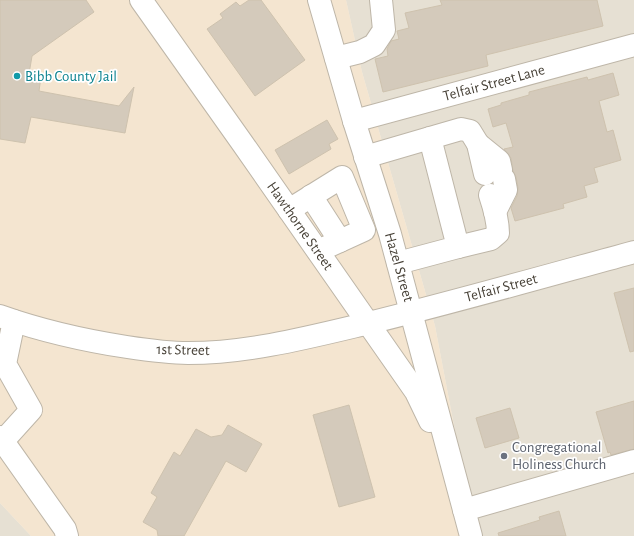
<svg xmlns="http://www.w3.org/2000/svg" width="634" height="536" viewBox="0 0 634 536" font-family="'Alegreya Sans',sans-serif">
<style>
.residential{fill:#e6e0d3}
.commercial{fill:#f4e5d0}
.building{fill:#d4cabb;stroke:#cec2ae}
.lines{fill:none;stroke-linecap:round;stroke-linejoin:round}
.minor-casing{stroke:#beb6a8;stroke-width:24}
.minor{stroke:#fff;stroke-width:22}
.culture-dot{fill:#0f9aa8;stroke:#fff;stroke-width:1.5}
.worship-dot{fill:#6b7280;stroke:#fff;stroke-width:1.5}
.labels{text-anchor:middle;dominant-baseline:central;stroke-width:3.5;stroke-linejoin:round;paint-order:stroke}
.culture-label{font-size:15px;fill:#0d838f;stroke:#fff;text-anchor:start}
.street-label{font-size:15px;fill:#453f35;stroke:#fff}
.worship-label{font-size:15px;fill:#5b616d;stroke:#fff;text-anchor:start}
</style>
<rect width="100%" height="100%" fill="#f2eee5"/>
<g class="residential">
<polygon points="346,0 634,0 634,536 475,536 435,326 362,72"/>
<polygon points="0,503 31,536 0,536"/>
</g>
<polygon class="commercial" points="0,0 346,0 362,72 435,326 475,536 31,536 0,503"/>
<g class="building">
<polygon points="0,0 86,0 94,12 32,56 29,74 41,77 39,91 119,106 134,87 125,133 31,117 25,143 0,139"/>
<polygon points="249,0 261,0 305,60 255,96 207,29 223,18 220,14 236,2 240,6"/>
<polygon points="440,0 597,0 603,26 486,55 488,66 383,92 375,59 388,56 387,49 391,41 399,39 397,31 409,28 405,13 442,5"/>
<polygon points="613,73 619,95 599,101 607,132 613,130 621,160 594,168 598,182 584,186 587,197 563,204 564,208 515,221 511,208 517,196 518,188 516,177 513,171 511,158 504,149 513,147 506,123 493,127 488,109 501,105 501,103 529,95 529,92 587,77 588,80"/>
<polygon points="327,120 338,139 329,144 331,149 289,174 275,150"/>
<polygon points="634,288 634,351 630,352 614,293"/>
<polygon points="634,401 634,449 611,455 610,452 608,453 596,412"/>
<polygon points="349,405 375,497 339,507 313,415"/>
<polygon points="510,408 519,438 485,448 476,418"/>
<polygon points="228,425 262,444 246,472 226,461 184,536 158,536 157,530 143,522 157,497 151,493 174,452 180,456 196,429 211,437 222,435"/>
<polygon points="559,511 566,536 499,536 498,533 540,520 539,517"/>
</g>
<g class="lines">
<defs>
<g id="minor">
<polyline points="141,0 243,144 416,392 430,421"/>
<polyline points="319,0 354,121 390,234 471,536"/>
<polyline points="336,58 360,52 374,45 384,30 381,0"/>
<polyline points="354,121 634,45"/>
<polyline points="430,138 461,129 470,131 478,144 485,174"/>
<polyline points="478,144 499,161 501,170"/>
<polyline points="365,157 430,138 458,247 398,263"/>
<polyline points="311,196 340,241"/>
<polyline points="289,210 342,177 364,230 318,251"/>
<polyline points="495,212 506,190 504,179"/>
<path d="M458,247L491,239L498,233C498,220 494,207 490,195"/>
<path d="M0,316C42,331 82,340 127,347C147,350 168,353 188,353C249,353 310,337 369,323C458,301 546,276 634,252"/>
<polyline points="0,437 65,529 67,536"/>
<polyline points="3,441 31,410 5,364 14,321"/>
<polyline points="464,510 634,461"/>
</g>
</defs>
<use href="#minor" class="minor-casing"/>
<use href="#minor" class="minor"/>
</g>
<circle class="culture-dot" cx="17" cy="76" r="4"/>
<circle class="worship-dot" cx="504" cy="456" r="4"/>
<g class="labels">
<g class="culture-label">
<text x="25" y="76">Bibb County Jail</text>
</g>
<g class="street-label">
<text transform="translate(494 83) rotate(-15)">Telfair Street Lane</text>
<text transform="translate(300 226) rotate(55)">Hawthorne Street</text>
<text transform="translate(399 267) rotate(74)">Hazel Street</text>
<text transform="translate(501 288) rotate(-15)">Telfair Street</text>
<text transform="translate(183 350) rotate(1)">1st Street</text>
</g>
<g class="worship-label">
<text x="512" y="447">Congregational<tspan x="512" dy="17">Holiness Church</tspan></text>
</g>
</g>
</svg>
